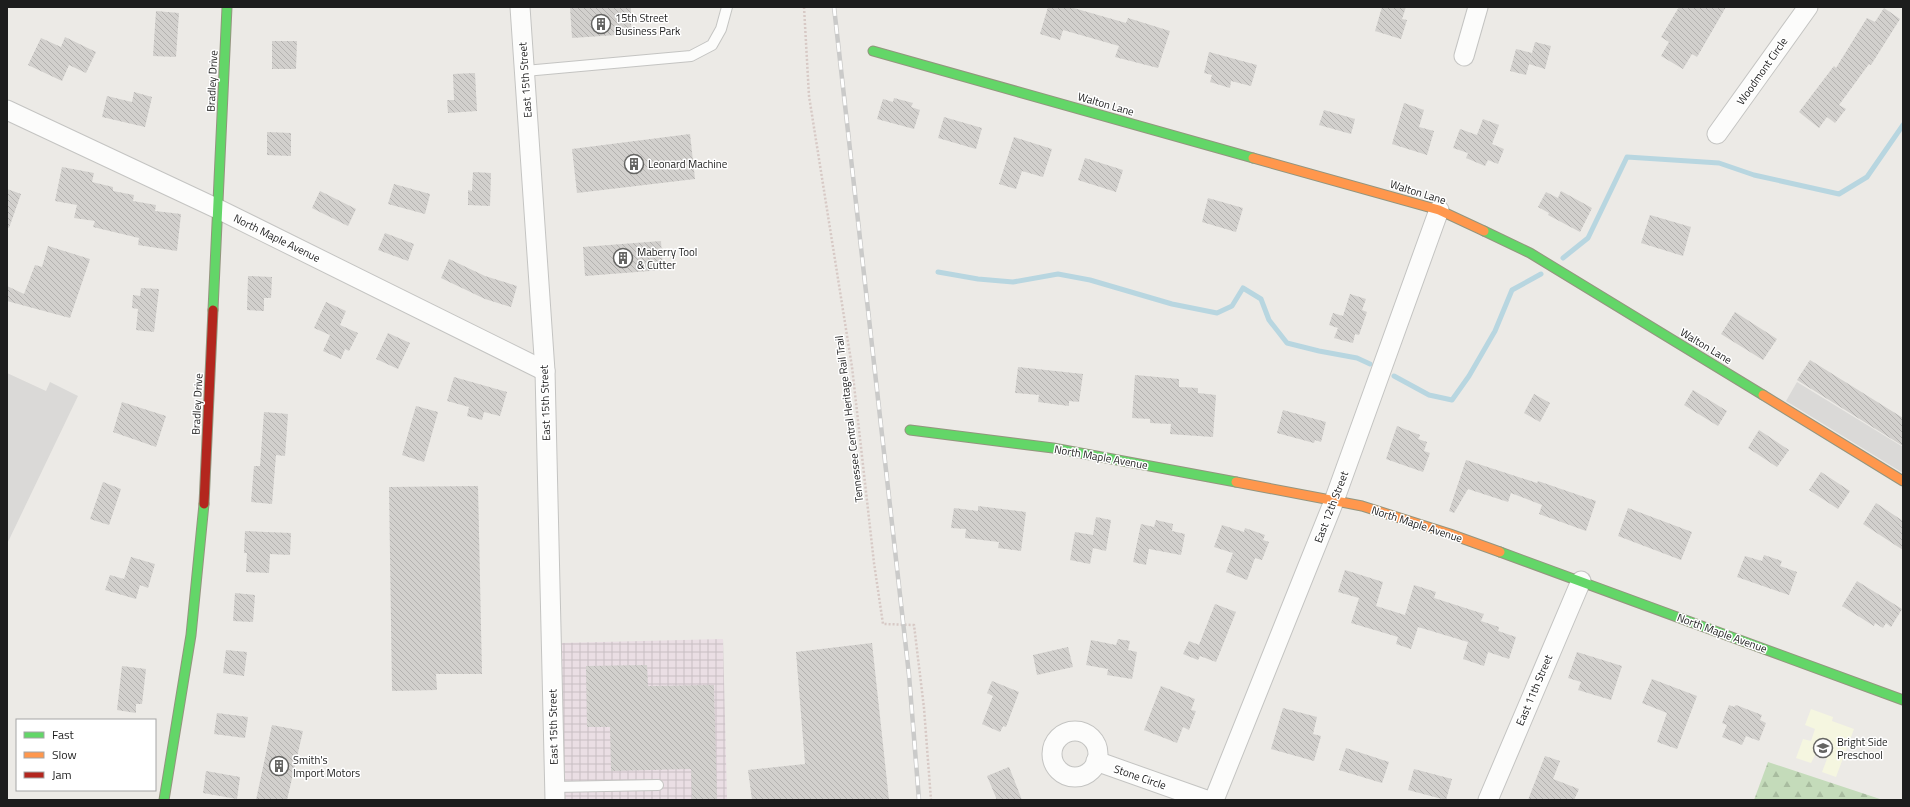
<svg xmlns="http://www.w3.org/2000/svg" width="1910" height="807" viewBox="0 0 1910 807" font-family="'Titillium Web',sans-serif">
<style>
.industrial{fill:url(#industrial-grid)}
.education{fill:#f5f6e0}
.religious{fill:#dad9d7}
.forest{fill:url(#forest-firs)}
.lines{fill:none;stroke-linecap:round;stroke-linejoin:round}
.stream{stroke:#b8d6e0;stroke-width:5}
.building{fill:url(#building-back-hatch)}
.lane-casing{stroke:#c4c4c2;stroke-width:12}
.street-casing{stroke:#c4c4c2;stroke-width:21}
.fast-casing{stroke:#93957e;stroke-width:11}
.slow-casing{stroke:#93957e;stroke-width:11}
.jam-casing{stroke:#93957e;stroke-width:11}
.path{stroke:#d7c9c5;stroke-width:2.5;stroke-dasharray:2 2;stroke-linecap:butt}
.lane{stroke:#fcfcfb;stroke-width:10}
.street{stroke:#fcfcfb;stroke-width:19}
.fast{stroke:#63d668;stroke-width:9}
.slow{stroke:#ff974d;stroke-width:9}
.jam{stroke:#b3261e;stroke-width:9}
.rail-casing{stroke:#cacac9;stroke-width:4.5}
.rail{stroke:#fff;stroke-width:3;stroke-dasharray:9;stroke-linecap:butt}
.labels{text-anchor:middle;dominant-baseline:central;stroke-width:3;stroke-linejoin:round;paint-order:stroke}
.poi-label{font-size:11px;fill:#1d1d1d;stroke:#fff;text-anchor:start}
.street-label{font-size:11px;fill:#1d1d1d;stroke:#fff}
</style>
<defs>
<pattern id="industrial-grid" width="8" height="8" patternUnits="userSpaceOnUse"><rect width="8" height="8" fill="#eadee4"/><path d="M0 4h8M4 0v8" fill="none" stroke="#c8bec3"/></pattern>
<pattern id="forest-firs" width="22" height="20" patternUnits="userSpaceOnUse"><rect width="22" height="20" fill="#c4dbba"/><path d="M5 1l3.5 6h-7zM16 11l3.5 6h-7z" fill="#a8bc9f"/></pattern>
<pattern id="building-back-hatch" width="6" height="6" patternUnits="userSpaceOnUse"><rect width="6" height="6" fill="#d2d0cd"/><path d="M-1 5l2 2M0 0l6 6M5-1l2 2" fill="none" stroke="#b4b2b0"/></pattern>
</defs>
<rect width="100%" height="100%" fill="#eceae6"/>
<polygon class="industrial" points="723,639 727,800 565,800 561,643"/>
<polygon class="education" points="1811,709 1833,717 1832,721 1854,729 1836,777 1822,772 1827,759 1815,755 1811,763 1796,758 1803,739 1811,741 1815,729 1805,725"/>
<g class="religious">
<polygon points="7,373 46,391 50,382 78,396 7,544"/>
<polygon points="1797,382 1903,447 1903,473 1786,401"/>
</g>
<polygon class="forest" points="1768,762 1883,800 1754,800"/>
<g class="lines">
<g class="stream">
<polyline points="1563,258 1588,238 1627,157 1719,163 1754,175 1839,194 1867,177 1903,125"/>
<polyline points="938,272 978,279 1013,282 1058,274 1090,280 1172,304 1217,313 1232,306 1243,288 1261,299 1269,320 1287,343 1319,351 1357,358 1370,364"/>
<polyline points="1394,376 1429,395 1452,400 1469,376 1495,331 1512,290 1541,274"/>
</g>
</g>
<g class="building">
<polygon points="570,7 631,7 631,34 572,38"/>
<polygon points="1048,7 1070,7 1126,23 1128,18 1170,31 1158,68 1115,57 1119,46 1063,30 1060,40 1040,34"/>
<polygon points="1382,7 1406,7 1402,19 1407,20 1401,39 1375,31"/>
<polygon points="1679,7 1726,7 1697,57 1692,54 1683,69 1661,56 1669,42 1661,37"/>
<polygon points="1884,8 1900,19 1871,65 1869,64 1839,105 1846,109 1835,123 1827,117 1819,128 1799,112 1834,66 1836,68 1867,18 1875,22"/>
<polygon points="156,11 179,13 176,57 153,56"/>
<polygon points="65,37 96,52 86,73 69,65 62,81 28,65 41,38 61,47"/>
<polygon points="272,41 297,41 296,69 272,69"/>
<polygon points="1535,42 1551,46 1545,69 1529,64"/>
<polygon points="1516,49 1532,53 1526,75 1510,71"/>
<polygon points="1209,52 1257,65 1251,86 1231,81 1230,88 1210,82 1212,75 1204,73"/>
<polygon points="475,73 477,111 448,113 447,100 454,100 453,74"/>
<polygon points="134,92 152,97 145,127 102,117 107,96 132,102"/>
<polygon points="894,98 913,103 911,107 920,110 914,129 877,119 883,99 893,102"/>
<polygon points="1404,103 1424,110 1419,127 1434,131 1427,155 1392,144"/>
<polygon points="1324,110 1355,119 1351,134 1319,125"/>
<polygon points="944,117 982,128 976,149 938,138"/>
<polygon points="1483,119 1499,125 1492,144 1504,149 1498,164 1488,160 1485,166 1466,158 1468,153 1453,148 1460,129 1477,135"/>
<polygon points="267,132 291,133 291,156 267,155"/>
<polygon points="690,134 695,179 577,193 572,149"/>
<polygon points="1014,137 1052,149 1043,177 1022,171 1016,189 999,184"/>
<polygon points="1085,158 1123,170 1116,192 1078,180"/>
<polygon points="62,167 94,173 92,182 113,187 113,191 134,195 133,201 156,205 155,211 181,214 177,251 138,245 139,238 93,227 95,221 74,218 77,205 55,201"/>
<polygon points="473,172 491,173 490,206 468,205 468,190 472,191"/>
<polygon points="394,184 430,194 425,214 388,204"/>
<polygon points="7,189 21,194 9,228 7,227"/>
<polygon points="320,191 356,209 348,226 312,208"/>
<polygon points="1561,191 1592,208 1580,232 1548,215 1549,213 1538,207 1546,192 1558,198"/>
<polygon points="1208,198 1243,208 1236,232 1202,222"/>
<polygon points="1650,215 1691,227 1683,256 1641,243"/>
<polygon points="385,233 414,244 408,261 378,250"/>
<polygon points="661,241 663,270 585,276 583,247"/>
<polygon points="48,246 90,259 70,318 7,301 7,286 24,294 35,265 42,267"/>
<polygon points="449,259 485,276 517,286 511,307 485,299 441,278"/>
<polygon points="248,276 272,277 271,298 264,298 264,311 247,310"/>
<polygon points="141,288 159,289 154,332 136,330 138,309 132,308 133,295 140,296"/>
<polygon points="1350,294 1366,299 1362,310 1367,312 1359,335 1355,334 1353,343 1334,338 1338,328 1329,325 1333,313 1343,316"/>
<polygon points="326,302 346,311 340,325 358,333 349,351 345,349 341,359 323,351 330,335 314,328"/>
<polygon points="1735,312 1777,339 1763,360 1721,334"/>
<polygon points="388,333 410,343 398,369 376,359"/>
<polygon points="1810,360 1903,418 1903,446 1797,380"/>
<polygon points="1018,367 1083,374 1079,402 1069,401 1069,406 1038,402 1039,395 1015,393"/>
<polygon points="1135,375 1179,379 1179,387 1198,388 1198,393 1216,395 1213,437 1170,434 1171,424 1150,423 1150,419 1132,418"/>
<polygon points="454,377 507,392 500,416 484,412 482,420 467,416 469,407 447,401"/>
<polygon points="1693,390 1727,411 1718,426 1684,405"/>
<polygon points="1534,394 1550,403 1540,422 1524,413"/>
<polygon points="122,402 166,416 156,447 113,432"/>
<polygon points="416,406 438,412 424,462 402,455"/>
<polygon points="1283,410 1326,422 1321,442 1315,440 1314,443 1277,433"/>
<polygon points="264,412 288,414 285,456 276,455 272,504 251,502 254,466 260,466"/>
<polygon points="1397,426 1420,435 1418,439 1427,442 1424,451 1430,453 1423,472 1386,459"/>
<polygon points="1759,430 1789,450 1777,467 1748,448"/>
<polygon points="1466,460 1537,483 1538,481 1596,501 1586,531 1539,514 1542,505 1511,493 1508,502 1468,489 1454,513 1449,511"/>
<polygon points="1821,472 1850,491 1838,509 1809,490"/>
<polygon points="103,482 121,489 109,525 90,519"/>
<polygon points="478,486 482,674 436,674 437,690 392,691 389,487"/>
<polygon points="1876,503 1903,521 1903,550 1863,524"/>
<polygon points="978,506 1026,512 1021,551 998,548 999,542 965,538 966,529 951,528 954,508 978,511"/>
<polygon points="1628,508 1692,532 1681,560 1618,536"/>
<polygon points="1096,517 1111,520 1106,551 1093,548 1090,564 1070,560 1075,532 1093,535"/>
<polygon points="1156,520 1173,524 1172,531 1185,534 1181,555 1149,549 1146,565 1133,562 1141,524 1154,527"/>
<polygon points="1222,525 1244,532 1245,528 1265,535 1263,540 1269,542 1262,560 1255,558 1247,580 1226,572 1233,553 1214,547"/>
<polygon points="245,531 291,533 290,555 270,554 269,573 246,572 247,553 244,553"/>
<polygon points="1764,555 1782,561 1780,566 1797,572 1789,595 1737,577 1745,556 1762,561"/>
<polygon points="131,557 155,564 148,588 140,585 136,599 105,590 110,575 124,579"/>
<polygon points="1345,570 1383,582 1376,606 1405,615 1414,585 1436,592 1434,598 1484,614 1481,621 1499,627 1498,631 1516,637 1509,659 1488,652 1484,666 1463,659 1468,642 1418,627 1411,649 1396,644 1398,637 1351,623 1359,598 1338,592"/>
<polygon points="1857,581 1902,609 1891,627 1886,623 1883,628 1875,623 1874,626 1842,606"/>
<polygon points="235,593 255,595 253,622 233,621"/>
<polygon points="1215,604 1236,612 1216,662 1200,656 1198,660 1183,654 1189,641 1199,645"/>
<polygon points="1118,639 1130,641 1128,650 1137,652 1132,679 1107,675 1108,669 1086,665 1091,640 1116,645"/>
<polygon points="872,643 889,800 752,800 748,770 805,764 796,652"/>
<polygon points="1068,647 1073,667 1037,675 1033,655"/>
<polygon points="226,650 247,652 244,676 223,673"/>
<polygon points="1577,652 1622,666 1611,700 1578,690 1581,682 1568,678"/>
<polygon points="647,665 648,686 714,685 717,800 692,800 691,769 611,771 610,727 587,727 586,666"/>
<polygon points="122,666 146,669 142,704 136,704 136,713 117,710"/>
<polygon points="1652,679 1697,696 1677,749 1657,742 1667,713 1642,703"/>
<polygon points="992,681 1019,692 1006,727 1003,726 1000,732 982,724 993,696 987,693"/>
<polygon points="1161,686 1195,699 1191,710 1196,711 1189,730 1183,727 1177,743 1144,730"/>
<polygon points="1729,705 1734,707 1736,705 1762,715 1760,720 1766,723 1759,741 1746,736 1742,745 1722,737 1727,725 1722,723"/>
<polygon points="1283,708 1317,717 1313,734 1321,736 1314,761 1271,749"/>
<polygon points="217,713 248,717 245,738 214,734"/>
<polygon points="272,725 303,731 287,800 256,800"/>
<polygon points="1346,748 1389,762 1382,783 1339,770"/>
<polygon points="1545,756 1560,761 1553,779 1579,789 1574,800 1528,800"/>
<polygon points="1009,767 1022,800 997,800 987,776"/>
<polygon points="1414,769 1452,779 1446,800 1408,790"/>
<polygon points="206,771 240,777 237,799 203,793"/>
</g>
<g class="lines">
<defs>
<g id="lane">
<polyline points="525,71 691,56 712,45 721,29 727,7"/>
<polyline points="555,787 658,785"/>
</g>
<g id="street">
<polyline points="520,7 545,371 555,800"/>
<polyline points="1464,56 1478,7"/>
<polyline points="7,110 218,209 545,371"/>
<polyline points="1717,134 1808,7"/>
<circle cx="1075" cy="754" r="23"/>
<polyline points="1096,761 1206,800"/>
<polyline points="1214,800 1334,501 1439,210"/>
<polyline points="1488,800 1581,581"/>
</g>
<g id="fast">
<polyline points="873,51 1253,158"/>
<polyline points="1484,231 1530,253 1763,395"/>
<polyline points="213,310 227,7"/>
<polyline points="910,430 1053,448 1236,482"/>
<polyline points="1500,552 1903,700"/>
<polyline points="164,800 191,635 204,504"/>
</g>
<g id="slow">
<polyline points="1253,158 1439,210 1484,231"/>
<polyline points="1763,395 1903,481"/>
<polyline points="1236,482 1362,506 1450,534 1500,552"/>
</g>
<polyline id="jam" points="204,504 213,310"/>
</defs>
<use href="#lane" class="lane-casing"/>
<use href="#street" class="street-casing"/>
<use href="#fast" class="fast-casing"/>
<use href="#slow" class="slow-casing"/>
<use href="#jam" class="jam-casing"/>
<polyline class="path" points="804,7 809,96 852,367 874,563 883,624 914,625 924,708 931,800"/>
<use href="#lane" class="lane"/>
<use href="#street" class="street"/>
<use href="#fast" class="fast"/>
<use href="#slow" class="slow"/>
<use href="#jam" class="jam"/>
<defs>
<polyline id="rail" points="834,7 909,675 919,800"/>
</defs>
<use href="#rail" class="rail-casing"/>
<use href="#rail" class="rail"/>
</g>
<defs>
<symbol id="building-ring" viewBox="-11 -11 22 22"><circle r="9.5" fill="#fff" stroke="#656563" stroke-width="1.5"/><path d="M-4-6H4V6H1V3H-1V6H-4ZM-2.5-4.3h1.7v1.8h-1.7ZM.8-4.3h1.7v1.8H.8ZM-2.5-1h1.7V.8h-1.7ZM.8-1h1.7V.8H.8Z" fill="#656563"/></symbol>
<symbol id="school-ring" viewBox="-11 -11 22 22"><circle r="9.5" fill="#fff" stroke="#656563" stroke-width="1.5"/><path d="M0-5L7-2L0 1L-7-2ZM-4 1L0 2.5L4 1V4Q0 6-4 4Z" fill="#656563"/></symbol>
</defs>
<g fill-rule="evenodd">
<use href="#building-ring" x="590" y="13" width="22" height="22"/>
<use href="#building-ring" x="623" y="153" width="22" height="22"/>
<use href="#building-ring" x="612" y="247" width="22" height="22"/>
<use href="#school-ring" x="1812" y="737" width="22" height="22"/>
<use href="#building-ring" x="268" y="755" width="22" height="22"/>
</g>
<g class="labels">
<g class="poi-label">
<text x="615" y="18">15th Street<tspan x="615" dy="13">Business Park</tspan></text>
<text x="648" y="164">Leonard Machine</text>
<text x="637" y="252">Maberry Tool<tspan x="637" dy="13">&amp; Cutter</tspan></text>
<text x="1837" y="742">Bright Side<tspan x="1837" dy="13">Preschool</tspan></text>
<text x="293" y="760">Smith's<tspan x="293" dy="13">Import Motors</tspan></text>
</g>
<g class="street-label">
<text transform="translate(1762 71) rotate(-55)">Woodmont Circle</text>
<text transform="translate(525 80) rotate(-94)">East 15th Street</text>
<text transform="translate(212 81) rotate(-87)">Bradley Drive</text>
<text transform="translate(1106 104) rotate(16)">Walton Lane</text>
<text transform="translate(1418 192) rotate(17)">Walton Lane</text>
<text transform="translate(277 238) rotate(26)">North Maple Avenue</text>
<text transform="translate(1706 346) rotate(31)">Walton Lane</text>
<text transform="translate(545 403) rotate(-92)">East 15th Street</text>
<text transform="translate(197 404) rotate(-87)">Bradley Drive</text>
<text transform="translate(849 419) rotate(-97)">Tennessee Central Heritage Rail Trail</text>
<text transform="translate(1101 457) rotate(10)">North Maple Avenue</text>
<text transform="translate(1331 507) rotate(-69)">East 12th Street</text>
<text transform="translate(1417 524) rotate(18)">North Maple Avenue</text>
<text transform="translate(1722 633) rotate(20)">North Maple Avenue</text>
<text transform="translate(1534 690) rotate(-67)">East 11th Street</text>
<text transform="translate(553 727) rotate(-91)">East 15th Street</text>
<text transform="translate(1140 777) rotate(19)">Stone Circle</text>
</g>
</g>
<rect width="1910" height="807" fill="none" stroke="#1d1d1d" stroke-width="16"/>
<rect x="16" y="719" width="140" height="72" fill="#ffffff" stroke="#a5a5a5"/>
<rect x="24" y="732" width="20" height="6" fill="#63d668" stroke="#a5a5a5"/>
<text x="52" y="739" font-size="12" fill="#1d1d1d">Fast</text>
<rect x="24" y="752" width="20" height="6" fill="#ff974d" stroke="#a5a5a5"/>
<text x="52" y="759" font-size="12" fill="#1d1d1d">Slow</text>
<rect x="24" y="772" width="20" height="6" fill="#b3261e" stroke="#a5a5a5"/>
<text x="52" y="779" font-size="12" fill="#1d1d1d">Jam</text>
</svg>
